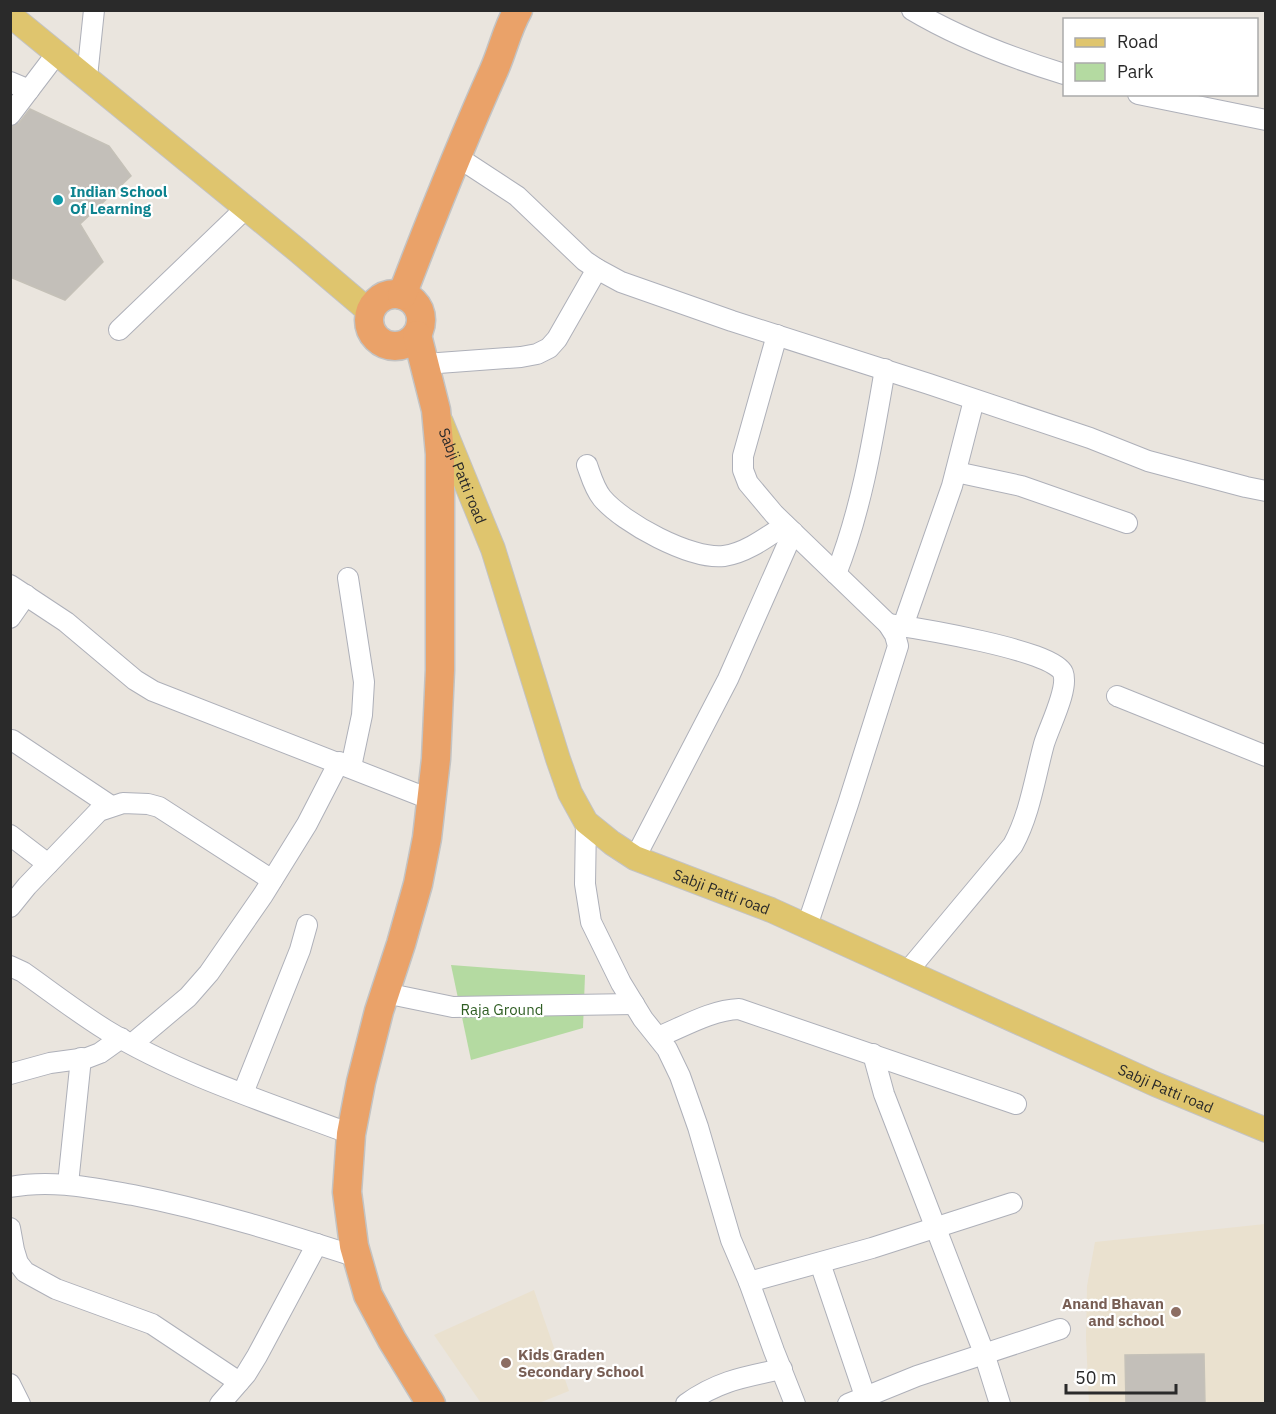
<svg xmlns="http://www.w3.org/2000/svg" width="1276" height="1414" viewBox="0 0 1276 1414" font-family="'IBM Plex Sans',sans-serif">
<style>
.education{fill:#eae1cf}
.green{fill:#b4daa1}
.building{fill:#c3bfb9;stroke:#c5c1b8;stroke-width:1.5}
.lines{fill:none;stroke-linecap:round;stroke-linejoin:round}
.minor-casing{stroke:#aeb0b9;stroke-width:22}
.major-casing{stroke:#c3c3c3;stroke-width:26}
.highway-casing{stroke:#c3c3c3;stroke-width:31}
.minor{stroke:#fff;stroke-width:20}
.major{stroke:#dfc56e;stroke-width:24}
.highway{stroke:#eaa269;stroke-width:28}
.culture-dot{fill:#0f9aa8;stroke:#fff;stroke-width:2}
.education-dot{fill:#8d6e63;stroke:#fff;stroke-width:2}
.labels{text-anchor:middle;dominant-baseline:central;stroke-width:4.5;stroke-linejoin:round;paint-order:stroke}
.culture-label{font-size:15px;font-weight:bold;fill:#0d838f;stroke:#fff;text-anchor:start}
.street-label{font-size:15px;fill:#2a2a2a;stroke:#fff}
.park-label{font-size:15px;fill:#2f5e23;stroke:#fff}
.education-label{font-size:15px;font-weight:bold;fill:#785e54;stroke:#fff;text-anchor:end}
</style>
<rect width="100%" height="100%" fill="#eae5de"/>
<g class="education">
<polygon points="1265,1224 1265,1403 1089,1404 1086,1338 1087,1286 1095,1242"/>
<polygon points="534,1290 569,1391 539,1403 481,1403 434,1335"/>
</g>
<polygon class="green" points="451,965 585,975 583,1028 471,1060"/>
<g class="building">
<polygon points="30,109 109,146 131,176 80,224 103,262 65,300 10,277 10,128 19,123"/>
<polygon points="1204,1354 1205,1404 1126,1404 1125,1355"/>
</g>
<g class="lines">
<defs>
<g id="minor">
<path d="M912,10C959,38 1012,58 1064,74"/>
<polyline points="87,77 94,10"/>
<polyline points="10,82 29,90"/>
<polyline points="1138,94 1266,120"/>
<polyline points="10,115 57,53"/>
<polyline points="456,156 517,196 585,261 597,269 621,282 732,321 929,384 1090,438 1148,461 1246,487 1266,491"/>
<polyline points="119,330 246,208"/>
<polyline points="777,335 743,456 743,470 748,483 774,514 888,624 895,635 898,646 848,804 807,926"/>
<polyline points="425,364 521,357 537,354 549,348 557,339 597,269"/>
<path d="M587,465C591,476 594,488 602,498C623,523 691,560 724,556C746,553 767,537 785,525"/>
<polyline points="956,472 1021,486 1127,523"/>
<path d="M836,574C862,508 873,439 885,369"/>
<polyline points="348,578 364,682 362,715 351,767"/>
<polyline points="10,585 66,622 135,680 153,691 432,800"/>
<polyline points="10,618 26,595"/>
<path d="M888,624C916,628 1054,650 1063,673C1069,689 1049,727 1044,744C1035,777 1030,814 1013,845L907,972"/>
<polyline points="903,626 952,486 974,400"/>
<polyline points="1117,696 1266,756"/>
<polyline points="12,740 111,806"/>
<polyline points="586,822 585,884 591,922 621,983 643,1019 667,1049 680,1076 698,1127 731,1240 749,1282 774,1351 795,1404"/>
<polyline points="10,835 48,864"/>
<polyline points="635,858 728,679 793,532"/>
<polyline points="10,907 27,886 99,811 123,803 148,804 159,807 272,880"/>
<path d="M10,966L23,972C50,991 77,1012 106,1030C180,1075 269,1103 351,1134"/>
<polyline points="385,993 453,1007 634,1004"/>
<path d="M658,1037C683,1027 711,1010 739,1009L1016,1104"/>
<polyline points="132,1044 188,997 209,973 263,895 307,824 339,762"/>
<polyline points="873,1054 884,1094 984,1353 1000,1404"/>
<polyline points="10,1074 50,1063 87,1058 100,1053 121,1038"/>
<polyline points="243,1093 300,950 307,925"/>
<polyline points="68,1184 81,1058"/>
<path d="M10,1187C52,1179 92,1188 133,1195C209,1210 283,1233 357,1257"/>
<polyline points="10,1228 14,1250 18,1263 25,1272 56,1289 152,1324 239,1382"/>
<polyline points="820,1263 865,1396"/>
<polyline points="749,1282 872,1248 1012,1203"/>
<polyline points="10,1384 20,1404"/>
<polyline points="220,1404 246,1374 257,1356 317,1244"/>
<path d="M686,1404C718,1381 744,1377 782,1369"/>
<polyline points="848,1404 917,1376 1060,1329"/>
</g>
<g id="major">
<polyline points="10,15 297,250 370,312"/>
<path id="s1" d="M441,422L493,549L558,759L570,793L586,822L612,843L635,858L771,910L1155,1084L1266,1130"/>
</g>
<g id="highway">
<circle cx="395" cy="320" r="26"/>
<path d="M402,295C431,219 461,144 494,70C503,50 507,29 518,10"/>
<polyline points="417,335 436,410 440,454 440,670 436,759 427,838 418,884 401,944 379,1011 361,1082 351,1134 347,1192 354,1246 368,1295 392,1340 431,1404"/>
</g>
</defs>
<use href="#minor" class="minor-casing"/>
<use href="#major" class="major-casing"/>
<use href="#highway" class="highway-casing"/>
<use href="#minor" class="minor"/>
<use href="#major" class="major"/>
<use href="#highway" class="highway"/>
</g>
<circle class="culture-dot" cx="58" cy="200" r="6"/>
<g class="education-dot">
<circle cx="1176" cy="1312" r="6"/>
<circle cx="506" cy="1363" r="6"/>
</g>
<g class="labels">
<g class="culture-label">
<text x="70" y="191">Indian School<tspan x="70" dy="17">Of Learning</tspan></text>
</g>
<g class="street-label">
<text stroke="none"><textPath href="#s1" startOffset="58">Sabji Patti road</textPath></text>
<text stroke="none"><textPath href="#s1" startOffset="580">Sabji Patti road</textPath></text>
<text stroke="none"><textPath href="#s1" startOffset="1066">Sabji Patti road</textPath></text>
</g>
<g class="park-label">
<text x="502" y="1009">Raja Ground</text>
</g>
<g class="education-label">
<text x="1164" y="1303">Anand Bhavan<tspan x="1164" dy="17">and school</tspan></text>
<text x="518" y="1354" text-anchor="start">Kids Graden<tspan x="518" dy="17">Secondary School</tspan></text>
</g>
</g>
<rect width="1276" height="1414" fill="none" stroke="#2a2a2a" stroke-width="24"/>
<rect x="1063" y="18" width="195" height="78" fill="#ffffff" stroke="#aaaaaa" stroke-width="1.5"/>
<rect x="1075" y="38" width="30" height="9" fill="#dfc56e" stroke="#aaaaaa" stroke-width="1.5"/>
<text x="1117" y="48" font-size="18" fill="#2a2a2a">Road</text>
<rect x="1075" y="63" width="30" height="18" fill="#b4daa1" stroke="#aaaaaa" stroke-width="1.5"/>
<text x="1117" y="78" font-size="18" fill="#2a2a2a">Park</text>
<path d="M1066 1384v9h110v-9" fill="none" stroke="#2a2a2a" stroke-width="3"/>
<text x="1075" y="1384" font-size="18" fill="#2a2a2a" stroke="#ffffff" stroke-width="4.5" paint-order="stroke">50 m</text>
</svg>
